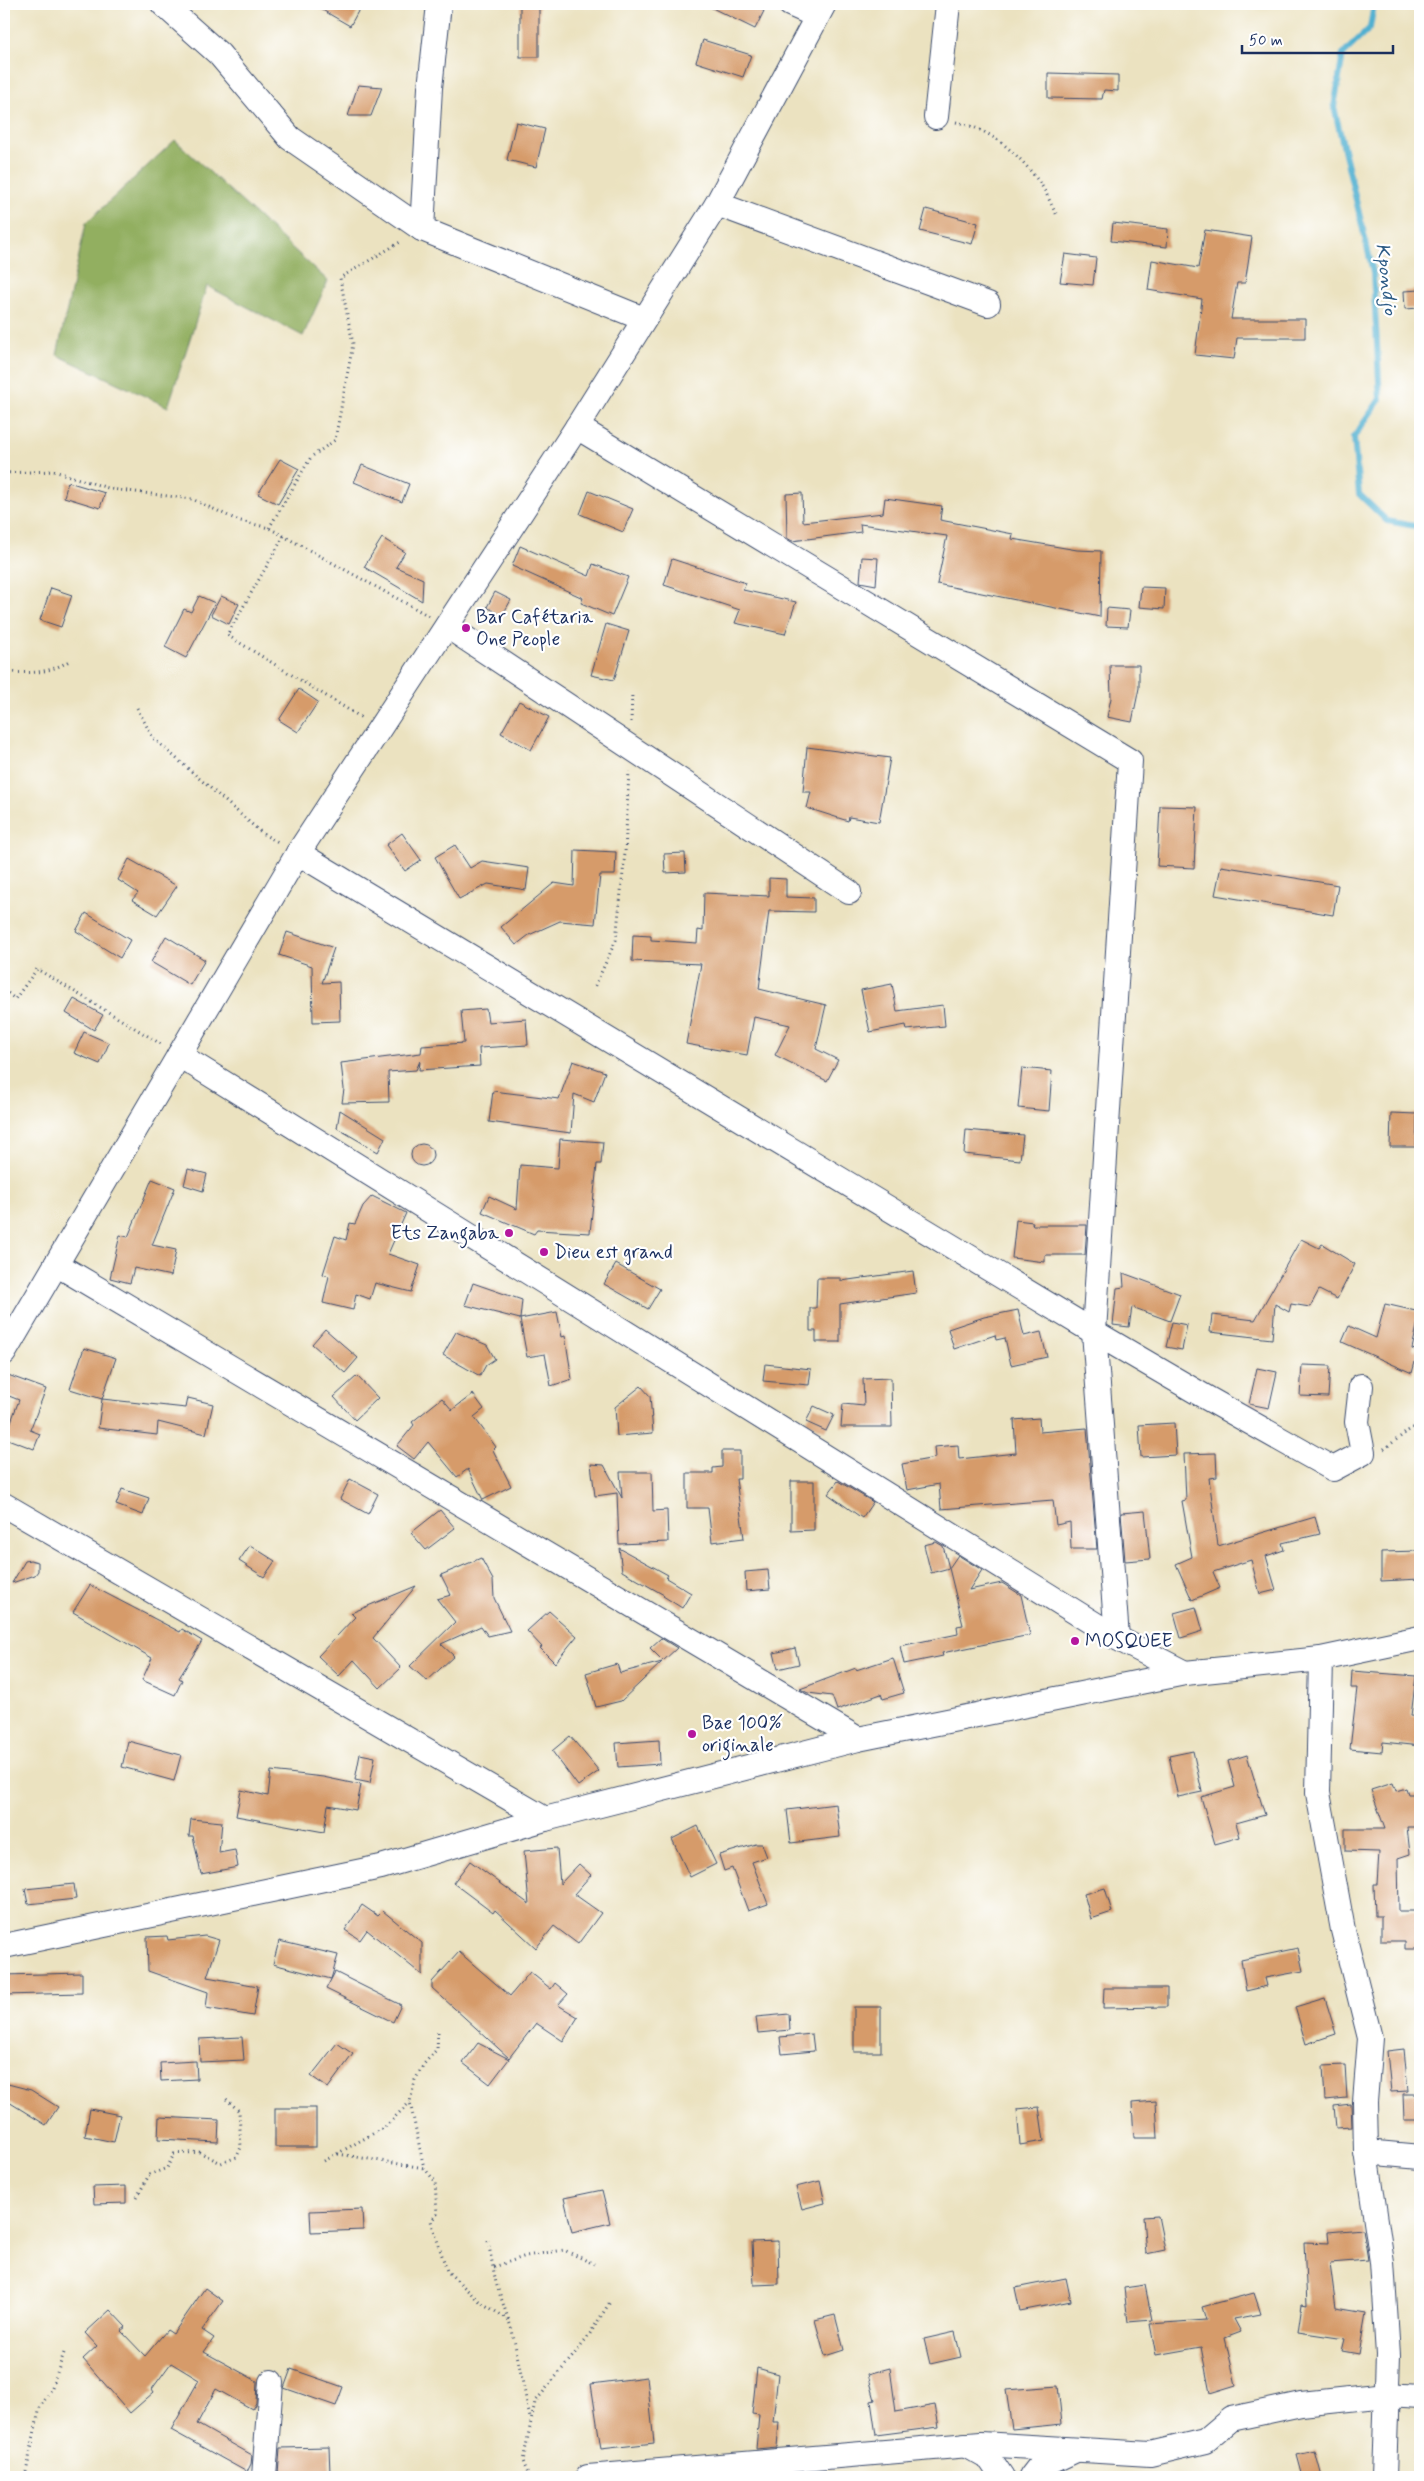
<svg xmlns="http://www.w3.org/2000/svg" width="1424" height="2481" viewBox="0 0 1424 2481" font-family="Mynerve,sans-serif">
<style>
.forest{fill:#92af61;stroke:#566f60}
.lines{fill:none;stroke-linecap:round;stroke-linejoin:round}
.stream{stroke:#51b0d0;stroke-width:6}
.building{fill:#d69b6b}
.minor-casing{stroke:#3a4a6d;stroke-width:26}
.path{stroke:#3a4a6d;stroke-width:3;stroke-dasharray:1 4;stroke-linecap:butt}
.minor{stroke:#fff;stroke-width:24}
.poi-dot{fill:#b5179e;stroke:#fff;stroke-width:2}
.labels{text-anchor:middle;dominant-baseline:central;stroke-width:4.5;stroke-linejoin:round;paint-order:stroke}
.poi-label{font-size:19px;fill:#1b2f5e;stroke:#fff;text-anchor:start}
.water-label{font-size:20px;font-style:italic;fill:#2e5c86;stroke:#fff}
</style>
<rect width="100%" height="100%" fill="#fff"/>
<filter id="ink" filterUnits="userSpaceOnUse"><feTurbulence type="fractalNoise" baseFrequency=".02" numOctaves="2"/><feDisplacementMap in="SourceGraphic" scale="10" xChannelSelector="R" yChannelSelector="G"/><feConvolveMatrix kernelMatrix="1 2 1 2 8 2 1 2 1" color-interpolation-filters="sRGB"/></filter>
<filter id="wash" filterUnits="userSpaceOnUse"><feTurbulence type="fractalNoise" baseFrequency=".0096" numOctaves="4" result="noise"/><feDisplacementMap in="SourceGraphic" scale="20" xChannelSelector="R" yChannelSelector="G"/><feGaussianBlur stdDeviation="1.12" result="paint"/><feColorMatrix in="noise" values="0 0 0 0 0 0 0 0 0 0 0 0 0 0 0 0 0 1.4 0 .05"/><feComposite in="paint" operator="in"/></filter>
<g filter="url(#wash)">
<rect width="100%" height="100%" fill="#ebe2c0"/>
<polygon class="forest" points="175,140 328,281 303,336 207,286 168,407 57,355 86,223"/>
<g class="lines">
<polyline class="stream" points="1374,4 1370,28 1343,54 1334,107 1373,272 1380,399 1354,437 1359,494 1387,521 1420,527"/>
</g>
<g id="blocks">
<g class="building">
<polygon points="312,4 362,4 350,26"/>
<rect x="520" y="4" width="19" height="53"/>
<polygon points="704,4 750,4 764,11 755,29"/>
<polygon points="703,40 751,55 743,77 696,62"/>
<polygon points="1048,73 1118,75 1118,91 1104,90 1102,99 1048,98"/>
<polygon points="358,85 382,87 371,116 348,116"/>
<polygon points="516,122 545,129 536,167 507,160"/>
<polygon points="926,209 978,223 972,244 920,231"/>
<polygon points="1113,223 1168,229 1167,247 1111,241"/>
<polygon points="1205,230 1252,237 1245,283 1237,283 1231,319 1305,319 1305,338 1237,338 1234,359 1195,355 1202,299 1148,290 1152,260 1198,268"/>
<polygon points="1065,254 1096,258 1093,285 1060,282"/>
<polygon points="1420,290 1420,308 1405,309 1404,291"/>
<polygon points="280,459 299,469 278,504 258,494"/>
<polygon points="362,465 409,484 402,502 354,482"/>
<polygon points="68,482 105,493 100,508 64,497"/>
<polygon points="589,491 633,509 623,532 580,514"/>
<polygon points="802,493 803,522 883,513 885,498 942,506 940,520 1013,534 1012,539 1077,550 1101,551 1100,617 937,584 947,536 860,524 861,532 792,541 787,538 786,494"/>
<polygon points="382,538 405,552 396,567 423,579 422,601 364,567"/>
<polygon points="520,546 589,576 593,564 628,577 612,616 581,603 583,598 512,566"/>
<polygon points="862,557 878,558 876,585 860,582"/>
<polygon points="672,559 746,583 743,590 796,602 785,634 735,623 740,610 664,585"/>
<polygon points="1141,587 1165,588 1164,609 1139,607"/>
<polygon points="51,588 72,595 61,627 40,620"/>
<polygon points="495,592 511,600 502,616 487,607"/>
<polygon points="199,596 215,603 186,658 165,647 184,609 191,612"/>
<polygon points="221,596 239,604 229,624 211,615"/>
<polygon points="1107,608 1130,610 1128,627 1106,626"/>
<polygon points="606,624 629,631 614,680 591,675"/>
<polygon points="1110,665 1139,665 1139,688 1132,722 1107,717 1111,698"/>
<polygon points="299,689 318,702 298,732 279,720"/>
<polygon points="519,701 549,717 531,750 501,733"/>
<polygon points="807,747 890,758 879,822 849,817 848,821 807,808 811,792 803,792"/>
<polygon points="1160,806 1197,807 1194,868 1157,866"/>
<polygon points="402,833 421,860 405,871 386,845"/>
<polygon points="455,845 470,868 482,861 529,868 526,890 488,884 459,899 435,857"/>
<polygon points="575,850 616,852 615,875 600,875 595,924 560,921 529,935 516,945 501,927 554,883 574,886"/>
<polygon points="685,853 686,872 665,873 664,854"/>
<polygon points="129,859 177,886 157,915 132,900 138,893 118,880"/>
<polygon points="1221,866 1338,885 1333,915 1215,895"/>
<polygon points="769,878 786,879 786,897 814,898 814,912 769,911 759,989 826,1005 816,1049 838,1060 827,1081 775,1055 790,1025 754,1017 747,1055 686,1044 701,964 632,961 633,935 651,936 651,940 697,943 698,930 703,931 704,893 769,896"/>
<polygon points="86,913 130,940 120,958 76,931"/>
<polygon points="287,932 334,948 322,983 339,982 340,1021 313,1022 312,966 279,955"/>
<polygon points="166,936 205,960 190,985 151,962"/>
<polygon points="892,984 897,1011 943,1005 945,1026 907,1030 906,1025 870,1032 861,990"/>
<polygon points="74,999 103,1015 94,1030 66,1013"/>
<polygon points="486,1009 488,1022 526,1019 528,1045 479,1048 480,1066 419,1070 420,1061 416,1070 388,1072 389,1102 342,1103 344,1089 341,1063 421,1053 422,1046 464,1043 461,1011"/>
<polygon points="84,1032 109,1043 100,1064 74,1053"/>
<polygon points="573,1061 605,1072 594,1102 574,1094 571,1133 489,1122 493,1091 559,1099"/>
<polygon points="1022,1068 1052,1071 1049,1111 1018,1108"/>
<polygon points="340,1110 385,1138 378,1152 337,1128"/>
<polygon points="1391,1113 1417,1114 1416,1147 1390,1147"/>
<polygon points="966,1130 1023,1135 1020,1160 964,1154"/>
<polygon points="560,1139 603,1142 601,1164 597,1164 590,1233 537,1230 534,1234 482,1212 489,1196 517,1209 520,1165 558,1168"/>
<circle cx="422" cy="1155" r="11"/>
<polygon points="188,1169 207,1174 203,1191 184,1185"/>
<polygon points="152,1179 175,1188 152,1245 176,1250 171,1276 134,1268 130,1283 110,1278 120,1235 128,1237"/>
<polygon points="372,1196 406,1213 388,1254 420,1265 411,1292 375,1283 370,1299 356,1294 353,1310 323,1303 329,1276 323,1274 335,1236 346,1240 350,1223 355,1224 363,1206"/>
<polygon points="1016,1220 1033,1222 1032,1225 1087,1225 1085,1255 1045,1255 1045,1262 1012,1258"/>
<polygon points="1301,1239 1319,1248 1322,1244 1355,1264 1337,1299 1319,1290 1310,1307 1291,1304 1289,1312 1275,1304 1272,1339 1210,1332 1212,1315 1255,1320"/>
<polygon points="616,1264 660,1289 648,1309 604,1284"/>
<polygon points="913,1271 916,1293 840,1304 840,1342 816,1342 816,1331 810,1331 810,1308 816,1308 817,1278 841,1278 841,1281"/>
<polygon points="1123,1273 1180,1294 1170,1321 1132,1307 1129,1327 1113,1325 1117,1288 1124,1287"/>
<polygon points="473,1283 522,1300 520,1319 465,1305"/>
<polygon points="1385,1304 1420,1312 1412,1349 1418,1351 1412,1373 1342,1342 1349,1326 1376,1338"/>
<polygon points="1018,1310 1024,1336 1041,1332 1047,1357 1011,1365 1005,1338 996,1340 995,1335 954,1349 948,1329 984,1317"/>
<polygon points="557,1312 562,1337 565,1336 572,1379 551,1386 545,1354 527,1357 520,1319"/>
<polygon points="1172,1322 1187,1325 1182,1350 1166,1347"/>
<polygon points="325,1329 358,1358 345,1373 312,1344"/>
<polygon points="456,1332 487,1345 495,1359 486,1365 480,1376 443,1355"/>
<polygon points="84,1348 116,1358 102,1399 186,1408 188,1398 213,1404 206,1434 158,1422 157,1435 98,1428 102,1399 70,1389"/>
<polygon points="765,1364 811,1369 809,1385 763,1381"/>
<polygon points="1302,1365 1330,1366 1328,1397 1300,1396"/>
<polygon points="1257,1368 1277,1372 1269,1408 1249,1404"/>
<polygon points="8,1375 46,1389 30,1430 40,1434 34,1449 5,1438 19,1400 4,1394 4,1385"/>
<polygon points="357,1376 378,1398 355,1420 334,1397"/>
<polygon points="891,1378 892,1427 841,1427 843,1404 864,1406 863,1379"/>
<polygon points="641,1386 650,1396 653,1433 617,1436 615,1407"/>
<polygon points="473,1394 484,1409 474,1417 496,1447 493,1450 511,1486 483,1500 468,1469 457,1477 428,1442 414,1459 397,1446 414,1425 412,1422 442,1398 452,1410"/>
<polygon points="814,1406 834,1415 826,1431 806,1422"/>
<polygon points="1039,1418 1040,1432 1087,1428 1097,1549 1071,1549 1070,1522 1056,1525 1053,1500 941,1509 939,1484 907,1490 902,1464 935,1458 934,1447 958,1445 959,1459 1016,1453 1014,1420"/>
<polygon points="1174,1423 1176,1455 1141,1457 1139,1425"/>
<polygon points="722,1451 740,1451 740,1479 736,1479 744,1538 712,1542 708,1508 687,1508 687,1473 713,1473 713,1468 722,1467"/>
<polygon points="1216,1453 1217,1477 1209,1478 1218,1546 1315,1517 1320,1534 1282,1543 1284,1550 1266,1556 1276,1590 1260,1594 1251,1560 1213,1572 1220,1588 1192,1600 1176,1564 1192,1557 1182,1501 1186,1500 1184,1454"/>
<polygon points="591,1464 604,1465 622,1498 620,1472 652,1472 653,1511 667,1510 668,1542 619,1544 617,1493 595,1496"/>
<polygon points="350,1479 378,1494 368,1514 340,1499"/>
<polygon points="791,1481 814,1481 814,1530 791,1531"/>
<polygon points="838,1481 873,1502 862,1518 828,1494"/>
<polygon points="122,1489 149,1498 143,1515 116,1505"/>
<polygon points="440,1510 455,1528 426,1550 411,1533"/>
<polygon points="1145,1511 1150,1559 1125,1561 1121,1513"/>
<polygon points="936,1542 943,1546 949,1568 931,1573 924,1545"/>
<polygon points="250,1545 275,1561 264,1577 239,1561"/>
<polygon points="619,1548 668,1575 666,1578 691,1593 682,1608 663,1596 664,1595 622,1571"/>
<polygon points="1420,1551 1420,1579 1381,1581 1381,1552"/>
<polygon points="958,1555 982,1570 969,1590 1002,1583 1021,1595 1030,1635 942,1653 943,1656 904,1664 900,1646 958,1634 957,1626 963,1625 949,1568"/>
<polygon points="481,1558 493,1580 494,1598 510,1631 488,1636 481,1626 441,1644 454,1656 427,1681 410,1666 455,1622 437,1599 451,1595 441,1575"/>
<polygon points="30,1560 38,1562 38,1571 35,1575 12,1583 25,1561"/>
<polygon points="768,1570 770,1589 746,1591 745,1572"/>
<polygon points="90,1585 180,1632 182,1629 202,1641 179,1678 182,1680 175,1695 142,1680 152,1658 73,1612"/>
<polygon points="416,1586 373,1638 401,1668 380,1688 354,1660 339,1676 318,1656 355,1617 351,1613"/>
<polygon points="1196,1607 1203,1631 1181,1638 1174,1613"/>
<polygon points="549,1611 577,1636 555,1663 540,1648 542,1647 527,1631"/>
<polygon points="661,1638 677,1648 663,1661 650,1648"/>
<polygon points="795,1648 799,1664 778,1669 774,1653"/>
<polygon points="893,1658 904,1693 883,1699 881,1694 837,1710 832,1696 808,1693 800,1689 856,1668 856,1670"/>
<polygon points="662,1662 621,1701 596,1707 586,1673 617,1664 620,1673"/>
<polygon points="1352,1671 1416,1676 1411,1716 1420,1717 1420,1746 1383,1742 1382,1752 1350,1749 1357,1688 1351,1688"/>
<polygon points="570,1736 599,1771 578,1786 552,1751"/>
<polygon points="659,1740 660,1764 618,1767 616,1743"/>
<polygon points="128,1741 181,1755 174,1781 122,1767"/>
<polygon points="1193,1751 1202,1792 1178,1797 1169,1756"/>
<polygon points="360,1754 375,1757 370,1783 355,1780"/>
<polygon points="1247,1755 1265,1815 1236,1823 1240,1837 1215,1844 1201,1797 1235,1787 1228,1761"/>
<polygon points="271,1771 323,1777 361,1785 356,1810 328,1805 324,1832 236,1816 241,1790 268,1796"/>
<polygon points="1393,1783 1396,1791 1406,1788 1408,1794 1420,1794 1420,1827 1407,1827 1410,1854 1398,1858 1399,1911 1420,1911 1420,1949 1405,1949 1405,1941 1381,1941 1381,1916 1375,1916 1374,1884 1377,1884 1379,1852 1345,1851 1345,1829 1385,1829 1371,1790"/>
<polygon points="836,1804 840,1837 791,1843 787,1810"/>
<polygon points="191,1819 222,1822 219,1853 235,1850 238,1867 201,1874 193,1836 189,1836"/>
<polygon points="698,1826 716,1864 690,1877 672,1839"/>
<polygon points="756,1844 762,1844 767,1857 752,1862 768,1904 748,1911 732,1868 724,1871 719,1855"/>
<polygon points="557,1848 560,1884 579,1864 591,1875 574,1894 601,1913 578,1944 554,1926 536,1948 495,1910 493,1913 453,1883 470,1861 529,1904 524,1851"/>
<polygon points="74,1884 76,1899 28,1904 25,1889"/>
<polygon points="1105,1888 1112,1912 1091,1919 1084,1894"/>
<polygon points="362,1905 378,1916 383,1911 422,1943 422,1975 367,1930 360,1940 345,1930"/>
<polygon points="167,1936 168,1940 205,1936 219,1940 207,1977 258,1986 253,2016 206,2008 208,1992 148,1971 147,1937"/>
<polygon points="279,1941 338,1955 331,1979 273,1964"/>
<polygon points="1298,1948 1303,1971 1265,1978 1267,1986 1246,1991 1241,1960"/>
<polygon points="459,1952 510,1996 530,1972 551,1989 555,1983 568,1994 558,2005 578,2017 563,2041 536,2023 509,2058 432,1988 432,1982"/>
<polygon points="335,1972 401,2005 393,2022 326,1989"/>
<polygon points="82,1973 82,1993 4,1995 4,1975"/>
<polygon points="1104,1988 1167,1988 1167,2007 1103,2008"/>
<polygon points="1325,1998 1336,2034 1306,2044 1295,2007"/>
<rect x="854" y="2007" width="27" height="45"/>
<polygon points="789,2014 790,2030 758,2033 756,2017"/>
<polygon points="812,2034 814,2051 782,2054 780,2037"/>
<polygon points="242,2037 244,2060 200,2062 199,2039"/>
<polygon points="337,2043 353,2054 328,2088 311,2076"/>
<polygon points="478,2043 509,2059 490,2084 463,2063"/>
<polygon points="1404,2049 1408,2091 1391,2092 1387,2051"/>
<polygon points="196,2061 197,2079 161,2081 160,2063"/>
<polygon points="1345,2065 1347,2098 1325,2100 1323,2066"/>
<polygon points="4,2083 31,2090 58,2107 46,2125 4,2099"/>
<polygon points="1403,2094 1419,2094 1419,2120 1404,2120"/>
<polygon points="1156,2101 1158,2138 1134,2138 1132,2103"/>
<polygon points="1351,2104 1352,2127 1336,2128 1334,2106"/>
<polygon points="1039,2107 1044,2141 1020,2145 1017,2109"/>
<rect x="275" y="2108" width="41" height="39"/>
<polygon points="90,2109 120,2115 114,2142 85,2136"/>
<polygon points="159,2117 219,2120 218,2142 158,2139"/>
<polygon points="820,2181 825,2203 802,2209 796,2187"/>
<polygon points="126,2186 126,2203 94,2204 93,2187"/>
<polygon points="602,2190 610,2223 572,2232 564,2198"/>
<polygon points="362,2209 363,2230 311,2232 310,2211"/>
<polygon points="1158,2216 1165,2250 1146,2254 1143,2217"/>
<polygon points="1363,2229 1368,2260 1330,2263 1336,2308 1366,2313 1359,2354 1342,2351 1345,2339 1298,2332 1302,2304 1307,2305 1304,2242 1329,2243 1328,2232"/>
<polygon points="778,2241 779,2284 754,2285 752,2242"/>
<polygon points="1066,2278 1071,2301 1020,2311 1015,2288"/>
<polygon points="1145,2285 1152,2320 1128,2322 1124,2288"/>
<polygon points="205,2288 223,2301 202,2330 214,2338 204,2352 257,2381 256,2403 252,2409 216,2389 197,2424 252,2455 251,2464 247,2472 171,2430 199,2380 171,2363 152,2389 154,2392 130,2413 83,2359 97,2346 85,2333 110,2310 126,2327 121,2331 145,2356 167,2330 173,2334"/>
<polygon points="1254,2293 1261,2314 1234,2319 1241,2332 1225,2338 1236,2385 1210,2393 1201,2347 1156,2355 1150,2324 1206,2320 1202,2307"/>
<polygon points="835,2315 844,2350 825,2356 815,2320"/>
<polygon points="955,2332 961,2357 930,2364 924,2339"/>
<polygon points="757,2368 778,2374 773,2422 779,2422 777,2447 756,2449 759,2415 752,2414"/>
<polygon points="890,2368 896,2412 935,2405 939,2427 876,2435 871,2401 875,2400 868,2374"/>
<polygon points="291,2369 343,2387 336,2406 284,2388"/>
<polygon points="647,2377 654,2443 601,2449 591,2384"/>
<polygon points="1058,2386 1062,2424 1012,2429 1006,2390"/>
<polygon points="329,2447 330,2474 278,2475 280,2448"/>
<polygon points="1315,2451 1322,2477 1303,2477 1297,2455"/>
</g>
</g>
</g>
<g filter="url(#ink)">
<use href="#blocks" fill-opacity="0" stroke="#3a4a6d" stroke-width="1"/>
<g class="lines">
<defs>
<g id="minor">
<polyline points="163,4 219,54 290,138 422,229 644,319"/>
<polyline points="790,4 817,16"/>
<polyline points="936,117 948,4"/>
<polyline points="717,204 988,304"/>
<polyline points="422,229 430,88 439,4"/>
<polyline points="447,626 849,892"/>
<polyline points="298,853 1094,1332 1130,761 577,427"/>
<polyline points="179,1055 1117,1638 1185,1673"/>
<polyline points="56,1264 858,1739"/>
<polyline points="4,1353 298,853 577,427 717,204 824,4"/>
<polyline points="4,1505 545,1819"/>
<polyline points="1117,1638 1094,1332 1207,1398 1333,1469 1363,1453 1357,1422 1361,1386"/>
<polyline points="1321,1659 1318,1793 1343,1930 1370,2038 1365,2102 1366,2152 1382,2262 1388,2355 1384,2477"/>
<polyline points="4,1946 381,1867 545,1819 858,1739 1185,1673 1321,1659 1420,1638"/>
<polyline points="1366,2152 1420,2157"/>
<polyline points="965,2445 990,2459 1002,2477"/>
<polyline points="264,2477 271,2382"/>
<polyline points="588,2477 981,2444 1150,2454 1205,2441 1231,2419 1301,2404 1387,2395 1420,2397"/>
<polyline points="1031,2477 1038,2468 1076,2450"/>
</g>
</defs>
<use href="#minor" class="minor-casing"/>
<g class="path">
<path d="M956,122C991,129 1019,154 1039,182C1047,192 1051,206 1058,217"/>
<polyline points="4,473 54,471 111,489 192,499 237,520 269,528 429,616"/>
<polyline points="269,528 311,457 335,440 353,344 340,278 402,241"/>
<polyline points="284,536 227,635 362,718"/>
<path d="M4,671C28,674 48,674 69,661"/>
<polyline points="137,708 153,738 263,834 280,843"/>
<polyline points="631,722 632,693"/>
<polyline points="595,986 616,940 625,853 629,771"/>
<polyline points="4,990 15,999 37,969 161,1044"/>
<polyline points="1384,1449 1420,1422"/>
<polyline points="438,2032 437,2049 424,2064 415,2080 410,2102 424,2168 435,2181 437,2214 431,2221 447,2271 479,2301 509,2320"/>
<polyline points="338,2154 424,2168"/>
<polyline points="324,2161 385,2127 410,2102"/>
<polyline points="137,2197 149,2175 167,2168 174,2154 199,2152 221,2163 237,2157 241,2147 239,2111 224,2097"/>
<polyline points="488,2241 496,2283 512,2330 530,2418"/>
<polyline points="494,2267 526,2256 564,2250 594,2264"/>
<polyline points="25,2477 40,2407 51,2390 65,2350"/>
<polyline points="529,2477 523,2461 535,2402 586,2340 610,2302"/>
</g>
<use href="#minor" class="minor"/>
</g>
</g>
<g class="poi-dot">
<circle cx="466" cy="628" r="5"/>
<circle cx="509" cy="1233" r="5"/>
<circle cx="544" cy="1252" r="5"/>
<circle cx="1075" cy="1641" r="5"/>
<circle cx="692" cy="1734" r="5"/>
</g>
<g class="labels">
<g class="poi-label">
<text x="476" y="617">Bar Cafétaria<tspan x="476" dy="22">One People</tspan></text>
<text x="499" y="1233" text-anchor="end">Ets Zangaba</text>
<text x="554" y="1252">Dieu est grand</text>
<text x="1085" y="1641">MOSQUEE</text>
<text x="702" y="1723">Bae 100%<tspan x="702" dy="22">originale</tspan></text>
</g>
<g class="water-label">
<text transform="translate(1386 279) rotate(83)">Kpondjo</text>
</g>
</g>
<rect width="1424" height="2481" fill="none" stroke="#fff" stroke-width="20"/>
<path d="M1242 45v8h151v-8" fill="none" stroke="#1b2f5e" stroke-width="2.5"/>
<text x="1249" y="45" font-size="15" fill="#1b2f5e" stroke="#ffffff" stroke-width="4" paint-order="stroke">50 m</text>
</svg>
